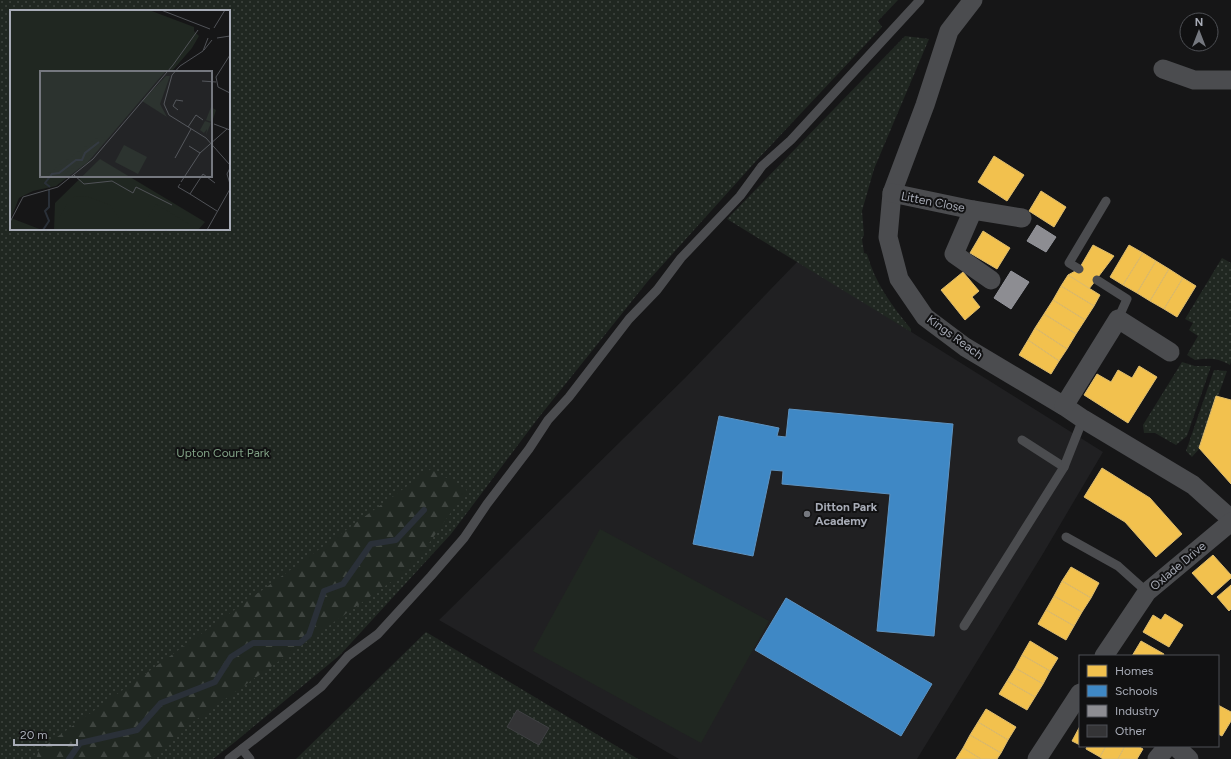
<svg xmlns="http://www.w3.org/2000/svg" width="1231" height="759" viewBox="0 0 1231 759" font-family="Figtree,sans-serif">
<style>
.built{fill:#202022}
.grass{fill:url(#grass-dots);fill-rule:evenodd}
.forest{fill:url(#forest-firs)}
.garden{fill:#202721}
.homes{fill:#f2c14e;stroke:#dcbb6e}
.schools{fill:#3f88c5;stroke:#5e93c1}
.industry{fill:#8d8d92;stroke:#95969d}
.lines{fill:none;stroke-linecap:round;stroke-linejoin:round}
.stream{stroke:#2a3038;stroke-width:6}
.building{fill:#343436;stroke:#3f4043}
.service{stroke:#4b4c4f;stroke-width:9}
.minor{stroke:#4b4c4f;stroke-width:19}
.poi-dot{fill:#75787f;stroke:#111112;stroke-width:1.5}
.labels{text-anchor:middle;dominant-baseline:central;stroke-width:4;stroke-linejoin:round;paint-order:stroke}
.street-label{font-size:12px;fill:#a8acb7;stroke:#111112}
.park-label{font-size:12px;fill:#80a185;stroke:#111112}
.poi-label{font-size:12px;font-weight:bold;fill:#a8acb7;stroke:#111112;text-anchor:start}
.inset-river{fill:none;stroke:#2a3038;stroke-width:2}
.inset-road{fill:none;stroke:#505257;stroke-width:1}
.view{fill:#75787f;fill-opacity:0.15;stroke:#75787f;stroke-width:2}
.inset-edge{fill:none;stroke:#a8acb7;stroke-width:2}
</style>
<defs>
<pattern id="grass-dots" width="8" height="8" patternUnits="userSpaceOnUse"><rect width="8" height="8" fill="#202721"/><path d="M2 2h.1M6 6h.1" fill="none" stroke="#3e443f" stroke-width="1.8" stroke-linecap="round"/></pattern>
<pattern id="forest-firs" width="22" height="20" patternUnits="userSpaceOnUse"><rect width="22" height="20" fill="#202721"/><path d="M5 1l3.5 6h-7zM16 11l3.5 6h-7z" fill="#3e443f"/></pattern>
</defs>
<rect width="100%" height="100%" fill="#161617"/>
<polygon class="built" points="798,261 1103,452 1044,552 917,759 679,759 439,620 685,378"/>
<g class="grass">
<path d="M0,0H898L878,21L882,27L757,160L648,281L539,417L451,534L340,655L235,742L213,759H0ZM11,11H229V229H11Z"/>
<path d="M905,36L929,39L874,169L862,211L864,235L862,239L864,253L867,254C875,283 892,306 911,329V332L727,219Z"/>
<path d="M1222,258L1231,263V362L1230,365C1217,358 1210,358 1195,360L1187,355L1198,336L1189,330L1193,323L1185,319Z"/>
<polygon points="1182,362 1195,366 1211,366 1187,436 1176,445 1155,433 1144,433 1143,425"/>
<polygon points="1214,370 1227,371 1199,449 1192,457 1186,451"/>
<polygon points="426,632 638,759 296,759"/>
</g>
<polygon class="forest" points="431,469 467,490 412,567 180,731 150,759 36,759 39,750"/>
<polygon class="garden" points="600,529 769,621 701,743 533,651"/>
<g class="homes">
<polygon points="994,156 1024,175 1007,201 978,182"/>
<polygon points="1041,191 1066,207 1054,227 1029,211"/>
<polygon points="983,231 1010,248 997,269 970,253"/>
<polygon points="1093,245 1114,256 1089,289 1068,275 1079,269"/>
<polygon points="1129,245 1143,253 1123,285 1110,277"/>
<polygon points="1143,253 1156,261 1137,293 1123,285"/>
<polygon points="1156,261 1169,269 1150,301 1137,293"/>
<polygon points="1169,269 1183,278 1164,309 1150,301"/>
<polygon points="963,272 979,291 972,297 980,307 965,320 941,290"/>
<polygon points="1068,275 1100,295 1094,306 1061,286"/>
<polygon points="1183,278 1196,286 1177,317 1164,309"/>
<polygon points="1061,286 1094,306 1085,320 1053,300"/>
<polygon points="1053,300 1085,320 1076,334 1044,314"/>
<polygon points="1044,314 1076,334 1067,349 1035,328"/>
<polygon points="1035,328 1067,349 1059,361 1028,340"/>
<polygon points="1028,340 1059,361 1051,374 1019,355"/>
<polygon points="1139,366 1157,377 1128,423 1084,395 1097,374 1111,382 1118,370 1132,378"/>
<polygon points="1216,396 1231,400 1231,484 1199,448"/>
<polygon points="1102,468 1150,498 1182,534 1156,557 1125,522 1084,497"/>
<polygon points="1213,555 1231,575 1231,578 1212,595 1192,573"/>
<polygon points="1071,567 1099,583 1091,598 1062,581"/>
<polygon points="1062,581 1091,598 1082,612 1054,596"/>
<polygon points="1231,585 1231,609 1229,611 1217,597"/>
<polygon points="1054,596 1082,612 1074,626 1046,610"/>
<polygon points="1046,610 1074,626 1066,640 1038,624"/>
<polygon points="1165,614 1183,625 1169,647 1143,632 1153,615 1161,620"/>
<polygon points="1030,641 1058,658 1050,671 1022,655"/>
<polygon points="1141,641 1164,654 1163,656 1132,656"/>
<polygon points="1022,655 1050,671 1043,684 1015,668"/>
<polygon points="1015,668 1043,684 1035,697 1007,681"/>
<polygon points="1007,681 1035,697 1027,710 999,694"/>
<polygon points="1218,705 1231,712 1231,721 1222,736 1218,734"/>
<polygon points="986,709 1016,727 1008,740 978,722"/>
<polygon points="978,722 1008,740 1001,753 970,735"/>
<polygon points="1080,726 1080,745 1072,741"/>
<polygon points="970,735 1001,753 997,759 981,759 963,748"/>
<polygon points="1087,746 1106,746 1100,757 1086,749"/>
<polygon points="1106,746 1125,746 1118,759 1103,759 1100,757"/>
<polygon points="1125,746 1138,746 1143,749 1137,759 1118,759"/>
<polygon points="963,748 981,759 956,759"/>
</g>
<g class="schools">
<polygon points="789,409 953,424 934,636 877,631 890,494 782,484 783,471 771,470 753,556 693,544 719,416 779,428 777,436 786,437"/>
<polygon points="786,598 932,684 901,736 755,650"/>
</g>
<g class="industry">
<polygon points="1037,225 1056,237 1046,252 1027,241"/>
<polygon points="1011,271 1029,282 1011,309 994,298"/>
</g>
<g class="lines">
<polyline class="stream" points="69,759 80,743 137,730 161,703 215,682 231,657 253,643 300,643 309,635 324,591 343,584 371,544 396,540 424,510"/>
</g>
<polygon class="building" points="517,710 549,728 539,745 507,727"/>
<g class="lines">
<g class="service">
<polyline points="1079,269 1069,263 1106,201"/>
<polyline points="1097,280 1127,299 1118,319"/>
<polyline points="1022,440 1064,467"/>
<polyline points="1066,537 1118,566 1147,592"/>
<polyline points="964,626 1064,467 1083,419"/>
<polyline points="242,749 250,759"/>
<polyline points="229,759 321,687 348,656 378,634 431,576 464,538 487,504 529,449 548,420 569,397 629,319 657,290 681,258 740,196 762,166 791,140 920,0"/>
</g>
<g class="minor">
<polyline points="973,0 949,31 925,105 892,193 888,237 899,279 925,317 965,347 1064,406 1083,419 1193,485 1231,519"/>
<polyline points="1163,69 1194,80 1231,80"/>
<polyline points="892,193 973,210"/>
<polyline points="991,280 954,254 973,210 1022,218"/>
<polyline points="1064,406 1118,319 1170,352"/>
<polyline points="1104,656 1147,592 1231,522"/>
<polyline points="1175,746 1189,759"/>
<polyline points="1037,759 1080,693"/>
<polyline points="1157,759 1168,746"/>
</g>
</g>
<circle class="poi-dot" cx="807" cy="514" r="4"/>
<g class="labels">
<g class="street-label">
<text transform="translate(933 202) rotate(11)">Litten Close</text>
<text transform="translate(955 337) rotate(36)">Kings Reach</text>
<text transform="translate(1178 566) rotate(-40)">Oxlade Drive</text>
</g>
<g class="park-label">
<text x="223" y="453">Upton Court Park</text>
</g>
<g class="poi-label">
<text x="815" y="507">Ditton Park<tspan x="815" dy="14">Academy</tspan></text>
</g>
</g>
<g transform="translate(10 10)">
<rect width="220" height="220" fill="#161617"/>
<path d="M0,0H139L184,17V21L189,26L182,38L162,61L159,59L153,64L78,152L46,176L23,181L9,188L1,208L32,220H0ZM156,66H160L150,94L157,107L132,91ZM201,97L206,100L202,112L196,110ZM195,111L201,113L196,125L197,119L194,123L190,120ZM90,149L195,212L188,220H44L45,193Z" fill="#202721"/>
<path d="M90,126L95,129L88,140L37,177L33,173L36,165Z" fill="#202721"/>
<path d="M114,135L137,147L128,164L105,152ZM76,186L100,195L111,211V220H49V208L57,194L64,187ZM146,194L184,217L182,220H136L132,217Z" fill="#202721"/>
<path class="inset-river" d="M40,177L35,173L42,164L49,163L66,150H72L75,143L89,132M33,220L39,211L35,201L39,197V180"/>
<path class="inset-road" d="M151,0L200,19M204,18L215,0M198,28L193,41L170,56L162,65L154,94L159,105L196,128L220,155M207,28L220,26M194,40L202,30M220,45L206,67L208,77L220,83M192,71L206,72M168,100L163,96L166,90L173,91M204,114L220,120M178,117L186,105L193,110M179,136L190,143M165,148L181,119M220,158L217,164L220,174M64,165L74,174L102,171L123,183L126,177L162,195M171,172L190,143L217,119M205,173L193,164L180,184L207,201M170,174L168,177L180,184M0,212L13,187L48,177L83,149L163,55L188,20M197,220L220,179"/>
<path class="view" d="M30,61H202V167H30Z"/>
<rect width="220" height="220" class="inset-edge"/>
</g>
<rect x="1079" y="655" width="140" height="92" fill="#111112" stroke="#4d4f54"/>
<rect x="1087" y="665" width="20" height="12" fill="#f2c14e" stroke="#4d4f54"/>
<text x="1115" y="675" font-size="12" fill="#a8acb7">Homes</text>
<rect x="1087" y="685" width="20" height="12" fill="#3f88c5" stroke="#4d4f54"/>
<text x="1115" y="695" font-size="12" fill="#a8acb7">Schools</text>
<rect x="1087" y="705" width="20" height="12" fill="#8d8d92" stroke="#4d4f54"/>
<text x="1115" y="715" font-size="12" fill="#a8acb7">Industry</text>
<rect x="1087" y="725" width="20" height="12" fill="#343436" stroke="#4d4f54"/>
<text x="1115" y="735" font-size="12" fill="#a8acb7">Other</text>
<g transform="translate(1199 32)"><circle r="19" fill="#111112" stroke="#4d4f54"/>
<path d="M0-3L7 15L0 10L-7 15Z" fill="#75787f"/>
<text y="-6" font-size="11" font-weight="bold" text-anchor="middle" fill="#a8acb7">N</text>
</g>
<path d="M14 739v6h63v-6" fill="none" stroke="#a8acb7" stroke-width="2"/>
<text x="20" y="739" font-size="12" fill="#a8acb7" stroke="#111112" stroke-width="3" paint-order="stroke">20 m</text>
</svg>
